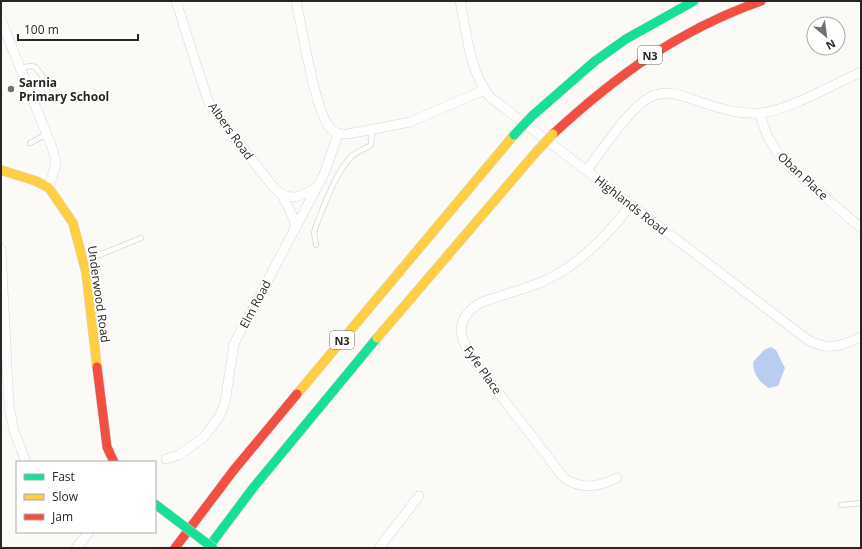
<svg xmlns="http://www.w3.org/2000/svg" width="862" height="549" viewBox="0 0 862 549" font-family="'Open Sans',sans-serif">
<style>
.water{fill:#bacdf1}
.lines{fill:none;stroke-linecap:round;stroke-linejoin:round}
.lane-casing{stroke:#d7d6d2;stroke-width:6}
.street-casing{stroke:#d7d6d2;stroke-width:10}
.fast-casing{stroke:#d7d6d2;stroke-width:10}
.slow-casing{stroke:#d7d6d2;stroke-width:10}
.jam-casing{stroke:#d7d6d2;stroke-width:10}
.lane{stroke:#fffefe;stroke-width:4.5}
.street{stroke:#fffefe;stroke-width:9}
.fast{stroke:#16e098;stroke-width:9}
.slow{stroke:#ffcf43;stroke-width:9}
.jam{stroke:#f24e42;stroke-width:9}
.fast-bridge-casing{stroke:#d7d6d2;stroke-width:10;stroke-linecap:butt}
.slow-bridge-casing{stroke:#d7d6d2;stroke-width:10;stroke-linecap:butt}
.fast-bridge{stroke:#16e098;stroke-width:9}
.slow-bridge{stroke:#ffcf43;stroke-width:9}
.poi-dot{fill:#73716d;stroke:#fff;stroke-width:1.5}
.labels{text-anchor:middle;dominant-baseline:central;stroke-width:4;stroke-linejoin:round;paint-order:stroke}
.shield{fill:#fff;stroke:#696864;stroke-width:1}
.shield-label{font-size:11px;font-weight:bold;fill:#292722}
.poi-label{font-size:12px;font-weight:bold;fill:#292722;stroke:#fff;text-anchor:start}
.street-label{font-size:12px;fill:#292722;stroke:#fff}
</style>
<rect width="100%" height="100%" fill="#fcfaf7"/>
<path class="water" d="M771,347L776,350L785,368L778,386L769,388C759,382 753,374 753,362L764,350Z"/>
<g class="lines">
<defs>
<g id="lane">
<polyline points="20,68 31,66 35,67 41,74 50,97"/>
<polyline points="30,143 47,134"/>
<path d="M316,245L314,233L316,226C324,206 336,171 352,156C358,151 365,149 371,145L372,129"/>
<polyline points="85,261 141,238"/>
<polyline points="841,505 861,503"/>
</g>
<g id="street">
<path d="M176,1L208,101L214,111L274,188C290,202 298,198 316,188"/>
<path d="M296,1C302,27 315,113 331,129C336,134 342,134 348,134L410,122L484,90"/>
<path d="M460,1C467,33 469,71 490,97L808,340C828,351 841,346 861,337"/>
<polyline points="1,20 53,150 56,163 49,188"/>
<polyline points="759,113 767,135 777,152 788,165 861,228"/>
<path d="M587,170C603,150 634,98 659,94C673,91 688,98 700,102C719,108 740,115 760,113C788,111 834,84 861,72"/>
<polyline points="282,195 294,219 295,228"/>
<polyline points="1,249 9,406 14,431 26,462"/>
<polyline points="166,459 179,455 203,438 219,417 225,403 234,344 324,174 338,134"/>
<path d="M617,478C598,487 583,490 564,478L475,362C459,339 453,320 480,303C501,295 522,290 542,282C578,266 607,236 630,206"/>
<polyline points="76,548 89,532"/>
<polyline points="379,548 419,496"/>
</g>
<g id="fast">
<polyline points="532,116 595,61 626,39 694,1"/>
<polyline points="208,548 253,488 377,338"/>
</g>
<g id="slow">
<polyline points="1,170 36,181 49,188 73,223 86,272 97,367"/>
<polyline points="377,338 537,151"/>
<polyline points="297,394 514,135"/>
</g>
<g id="jam">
<path d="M553,134C617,75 679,30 761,1"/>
<polyline points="97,367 107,447 114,462"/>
<polyline points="175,548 233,471 297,394"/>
</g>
</defs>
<use href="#lane" class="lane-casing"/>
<use href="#street" class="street-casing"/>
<use href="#fast" class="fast-casing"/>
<use href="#slow" class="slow-casing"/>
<use href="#jam" class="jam-casing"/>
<use href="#lane" class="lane"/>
<use href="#street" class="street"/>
<use href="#fast" class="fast"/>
<use href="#slow" class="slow"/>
<use href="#jam" class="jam"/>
<defs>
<g id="fast-bridge">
<polyline points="514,135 532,116"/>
<polyline points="155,504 213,548"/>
</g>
<polyline id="slow-bridge" points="537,151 553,134"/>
</defs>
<use href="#fast-bridge" class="fast-bridge-casing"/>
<use href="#slow-bridge" class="slow-bridge-casing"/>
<use href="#fast-bridge" class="fast-bridge"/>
<use href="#slow-bridge" class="slow-bridge"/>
</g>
<circle class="poi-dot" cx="11" cy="89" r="4"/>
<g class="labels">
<g class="shield">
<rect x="638" y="46" width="24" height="18" rx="3"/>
<rect x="330" y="331" width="24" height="18" rx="3"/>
</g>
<g class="shield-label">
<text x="650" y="55">N3</text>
<text x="342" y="340">N3</text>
</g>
<g class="poi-label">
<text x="19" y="82">Sarnia<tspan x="19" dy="14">Primary School</tspan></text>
</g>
<g class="street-label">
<text transform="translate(231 131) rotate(54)">Albers Road</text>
<text transform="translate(803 176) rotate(43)">Oban Place</text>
<text transform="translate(631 205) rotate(38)">Highlands Road</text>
<text transform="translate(99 294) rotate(82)">Underwood Road</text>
<text transform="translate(255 304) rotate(-62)">Elm Road</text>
<text transform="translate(483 370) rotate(55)">Fyfe Place</text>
</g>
</g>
<rect width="862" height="549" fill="none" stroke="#292722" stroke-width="4"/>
<rect x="16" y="461" width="140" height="72" fill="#ffffff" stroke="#a9a9a7"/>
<rect x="24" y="474" width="20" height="6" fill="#16e098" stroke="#a9a9a7"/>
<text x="52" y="481" font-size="12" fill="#292722">Fast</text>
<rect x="24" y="494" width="20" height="6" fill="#ffcf43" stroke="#a9a9a7"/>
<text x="52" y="501" font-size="12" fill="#292722">Slow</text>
<rect x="24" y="514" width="20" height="6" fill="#f24e42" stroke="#a9a9a7"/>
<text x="52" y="521" font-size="12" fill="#292722">Jam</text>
<g transform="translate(826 36) rotate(151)"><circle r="19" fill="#ffffff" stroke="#a9a9a7"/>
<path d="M0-3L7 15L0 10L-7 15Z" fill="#73716d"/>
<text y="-6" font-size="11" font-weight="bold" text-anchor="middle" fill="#292722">N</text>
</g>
<path d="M18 34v6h120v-6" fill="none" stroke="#292722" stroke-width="2"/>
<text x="24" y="34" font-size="12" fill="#292722" stroke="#ffffff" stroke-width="3" paint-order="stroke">100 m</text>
</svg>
